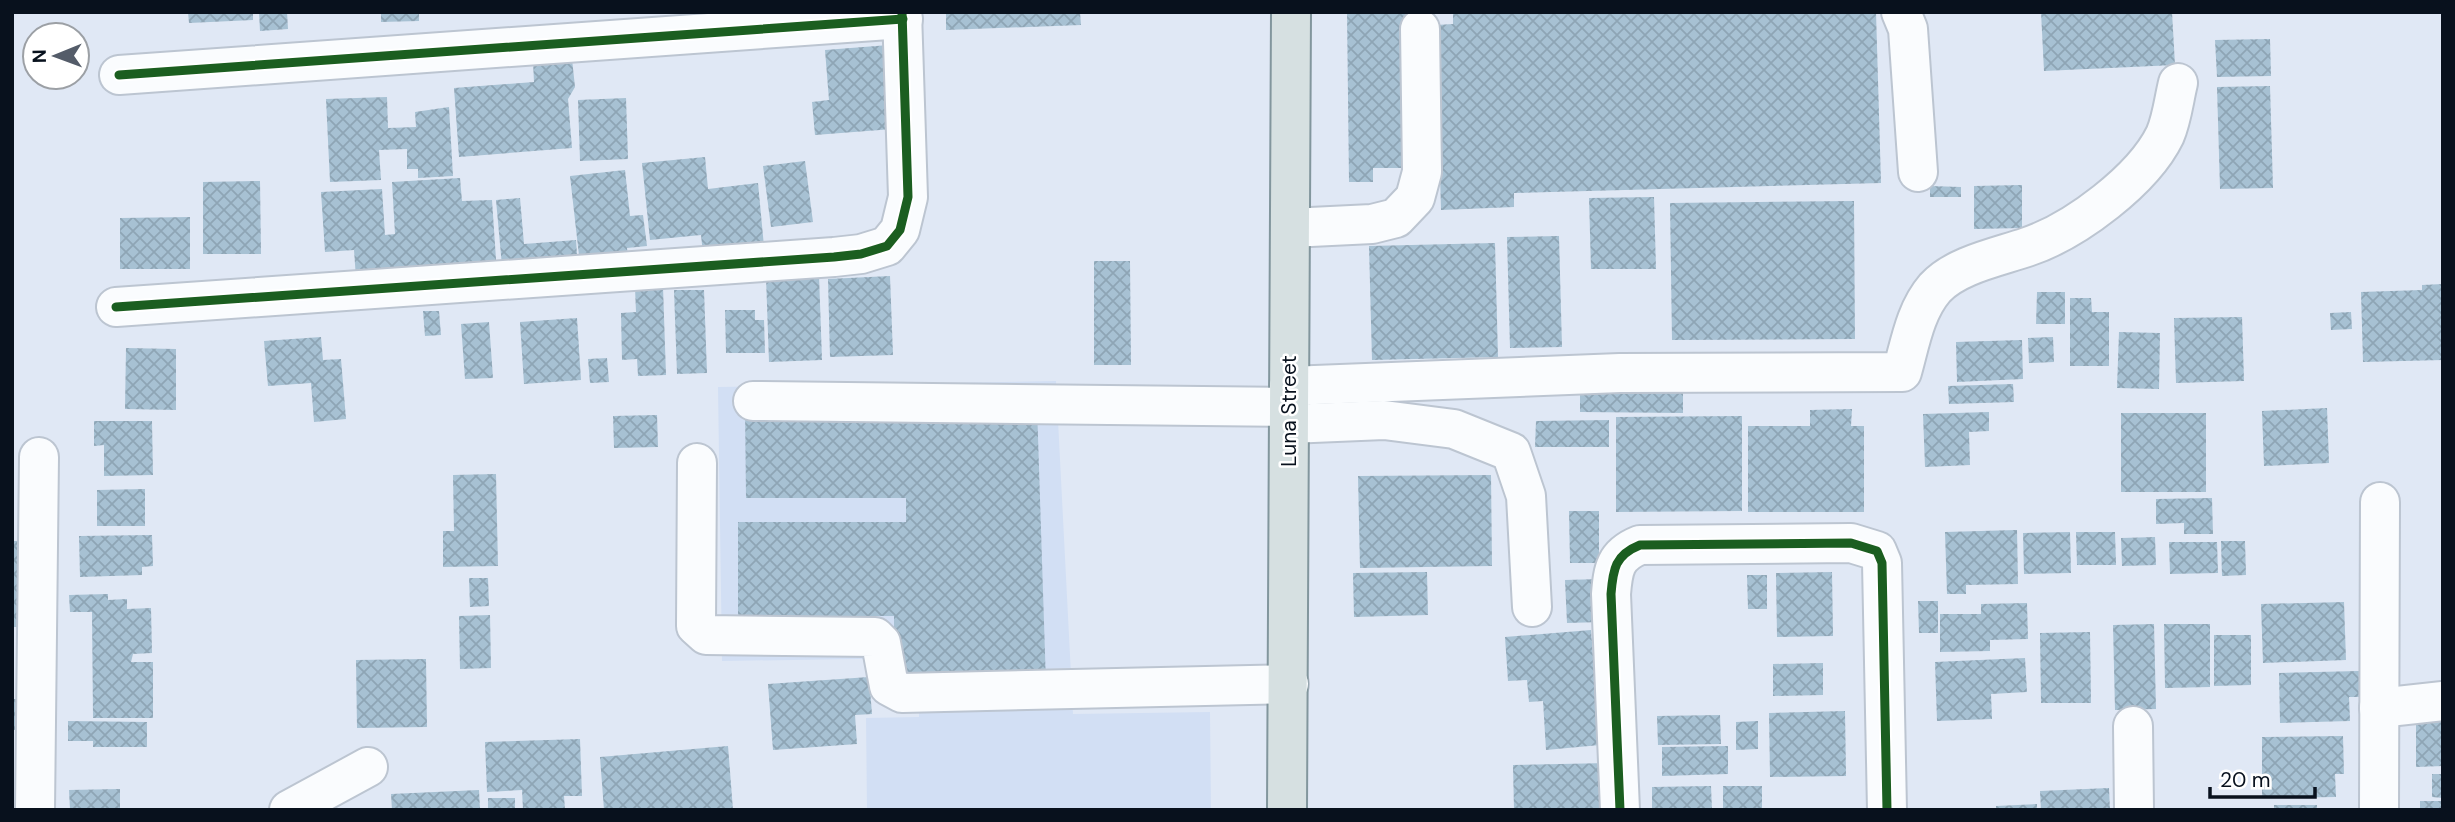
<svg xmlns="http://www.w3.org/2000/svg" width="2455" height="822" viewBox="0 0 2455 822" font-family="'DM Sans',sans-serif">
<style>
.built{fill:#d2dff4}
.building{fill:url(#building-cross-hatch)}
.lines{fill:none;stroke-linecap:round;stroke-linejoin:round}
.minor-casing{stroke:#bcc5d1;stroke-width:42}
.major-casing{stroke:#82969d;stroke-width:42}
.minor{stroke:#fafcfe;stroke-width:38}
.major{stroke:#d6e0e1;stroke-width:38}
.cycleway-casing{stroke:#fff;stroke-width:13}
.cycleway{stroke:#1b5e20;stroke-width:9}
.labels{text-anchor:middle;dominant-baseline:central;stroke-width:5;stroke-linejoin:round;paint-order:stroke}
.street-label{font-size:21px;fill:#08111d;stroke:#fff}
</style>
<defs>
<pattern id="building-cross-hatch" width="8" height="8" patternUnits="userSpaceOnUse" patternTransform="scale(1.75)"><rect width="8" height="8" fill="#a7c1d3"/><path d="M0 0l8 8M0 8l8-8" fill="none" stroke="#8ea5b5"/></pattern>
</defs>
<rect width="100%" height="100%" fill="#e0e8f5"/>
<polygon class="built" points="1056,381 1073,714 1210,712 1211,810 867,810 866,718 919,717 919,658 722,661 718,387"/>
<g class="building">
<polygon points="188,12 253,12 253,20 189,23"/>
<polygon points="259,12 287,12 288,29 260,31"/>
<polygon points="381,12 419,12 419,21 381,22"/>
<polygon points="946,12 1080,12 1081,25 946,30"/>
<polygon points="1347,12 1428,12 1407,168 1373,168 1373,182 1349,182"/>
<polygon points="1453,12 1876,12 1881,183 1514,193 1514,207 1441,210 1436,25 1453,24"/>
<polygon points="2041,12 2172,12 2175,65 2044,71"/>
<polygon points="2270,39 2271,76 2217,77 2215,40"/>
<polygon points="889,45 906,128 815,135 812,102 829,100 825,50"/>
<polygon points="572,59 575,87 568,99 572,148 459,157 454,88 534,82 533,62"/>
<polygon points="2270,86 2273,188 2220,189 2217,87"/>
<polygon points="387,97 388,128 416,127 415,112 449,107 453,176 418,178 418,169 407,169 407,149 379,150 381,180 330,182 326,99"/>
<polygon points="626,98 628,159 580,161 578,100"/>
<polygon points="705,157 708,189 758,183 765,257 704,263 701,235 650,240 642,163"/>
<polygon points="805,161 813,222 771,227 763,166"/>
<polygon points="625,170 630,216 643,215 647,246 627,248 629,267 581,273 570,176"/>
<polygon points="460,178 462,201 492,200 497,274 356,278 354,250 325,252 321,192 382,189 385,235 395,234 392,182"/>
<polygon points="260,181 261,254 203,254 203,182"/>
<polygon points="2022,185 2022,228 1974,229 1974,186"/>
<polygon points="1930,186 1961,187 1961,197 1930,197"/>
<polygon points="1654,197 1656,269 1591,269 1589,198"/>
<polygon points="520,198 524,244 576,240 578,268 502,266 496,200"/>
<polygon points="1854,201 1855,339 1672,340 1670,203"/>
<polygon points="190,217 190,269 120,269 120,218"/>
<polygon points="1559,236 1562,347 1510,348 1507,237"/>
<polygon points="1495,243 1498,357 1372,360 1369,246"/>
<polygon points="1094,261 1130,261 1131,365 1094,365"/>
<polygon points="819,275 822,360 769,362 766,277"/>
<polygon points="890,276 893,355 830,357 828,279"/>
<polygon points="2443,284 2443,360 2363,362 2361,292 2422,290 2422,285"/>
<polygon points="663,287 666,375 638,376 637,359 622,360 621,313 636,312 635,288"/>
<polygon points="674,290 704,290 707,373 677,374"/>
<polygon points="2037,292 2065,292 2065,324 2036,324"/>
<polygon points="2070,298 2091,298 2092,312 2109,312 2109,366 2070,366"/>
<polygon points="725,310 755,310 755,320 764,320 765,353 726,353"/>
<polygon points="423,311 439,311 441,335 425,336"/>
<polygon points="2351,312 2352,329 2331,330 2330,313"/>
<polygon points="2242,317 2244,381 2176,383 2174,318"/>
<polygon points="577,318 581,380 524,384 520,322"/>
<polygon points="489,322 493,378 465,379 461,324"/>
<polygon points="2119,332 2160,333 2159,389 2117,388"/>
<polygon points="321,337 323,360 341,359 346,419 314,422 311,383 268,386 264,341"/>
<polygon points="2053,337 2054,362 2029,363 2028,338"/>
<polygon points="2022,340 2023,379 1957,382 1956,342"/>
<polygon points="126,348 176,349 176,410 125,409"/>
<polygon points="607,358 609,382 590,383 588,359"/>
<polygon points="1580,382 1683,383 1683,413 1580,412"/>
<polygon points="2013,384 2014,402 1949,404 1948,386"/>
<polygon points="1037,406 1046,684 894,686 894,616 738,616 738,522 906,522 906,498 746,498 745,407"/>
<polygon points="2327,408 2329,463 2264,466 2262,411"/>
<polygon points="1852,409 1851,426 1864,426 1864,512 1748,512 1748,426 1810,426 1810,410"/>
<polygon points="1989,412 1989,431 1969,432 1970,465 1925,467 1923,414"/>
<rect x="2121" y="413" width="85" height="79"/>
<polygon points="657,415 658,447 614,448 613,416"/>
<polygon points="1742,416 1742,511 1616,512 1616,417"/>
<polygon points="1609,420 1609,447 1535,447 1536,421"/>
<polygon points="94,421 152,421 153,475 104,476 104,445 94,446"/>
<polygon points="496,474 498,566 443,567 443,531 454,531 453,475"/>
<polygon points="1491,475 1492,566 1360,568 1358,476"/>
<polygon points="145,489 145,526 97,526 97,490"/>
<polygon points="2212,498 2213,534 2184,534 2184,523 2156,524 2156,499"/>
<polygon points="1569,511 1599,511 1599,563 1570,563"/>
<polygon points="2017,530 2018,584 1966,585 1966,594 1947,594 1945,532"/>
<polygon points="2070,532 2071,573 2024,574 2023,533"/>
<polygon points="2076,532 2115,532 2116,565 2077,565"/>
<polygon points="152,535 153,566 142,567 142,575 80,577 79,536"/>
<polygon points="2155,537 2156,565 2122,566 2121,538"/>
<polygon points="12,541 26,541 24,627 12,627"/>
<polygon points="2221,541 2245,541 2246,575 2222,576"/>
<polygon points="2169,542 2217,542 2218,573 2170,574"/>
<polygon points="1427,572 1428,615 1354,617 1353,573"/>
<polygon points="1832,572 1833,636 1777,637 1776,573"/>
<polygon points="1747,575 1767,575 1767,609 1748,609"/>
<polygon points="469,578 488,578 489,606 470,607"/>
<polygon points="1601,579 1602,622 1567,623 1565,580"/>
<polygon points="108,594 108,600 127,599 127,609 151,608 152,653 133,654 131,662 153,662 153,718 93,718 92,612 70,612 69,595"/>
<polygon points="1918,601 1938,601 1938,633 1919,633"/>
<polygon points="2344,602 2346,660 2263,663 2261,604"/>
<polygon points="2027,603 2028,639 1990,640 1990,651 1940,652 1940,614 1981,614 1981,604"/>
<polygon points="490,615 491,668 460,669 459,616"/>
<polygon points="2154,624 2156,709 2115,710 2113,625"/>
<polygon points="2164,624 2210,624 2210,687 2165,688"/>
<polygon points="1591,630 1600,745 1546,750 1543,701 1529,702 1527,680 1508,681 1505,637"/>
<polygon points="2090,632 2091,703 2041,703 2040,633"/>
<polygon points="2214,635 2251,635 2251,685 2214,686"/>
<polygon points="2025,658 2027,692 1991,694 1992,719 1937,721 1935,662"/>
<polygon points="426,659 427,727 357,728 356,660"/>
<polygon points="1823,663 1823,695 1773,696 1773,664"/>
<polygon points="2359,671 2360,697 2349,697 2350,721 2280,723 2279,673"/>
<polygon points="869,677 872,714 855,715 857,744 773,750 768,684"/>
<polygon points="12,699 24,699 25,730 12,730"/>
<polygon points="2416,710 2443,710 2443,766 2416,767"/>
<polygon points="1845,711 1846,776 1770,777 1769,713"/>
<polygon points="1720,715 1721,744 1658,745 1657,716"/>
<polygon points="68,721 147,722 147,747 93,747 93,741 68,741"/>
<polygon points="1758,721 1758,749 1736,750 1736,722"/>
<polygon points="2343,736 2344,774 2335,774 2336,797 2262,798 2262,737"/>
<polygon points="580,739 582,796 564,796 565,810 523,810 522,790 487,792 485,742"/>
<polygon points="728,746 733,810 604,810 600,757"/>
<polygon points="1728,746 1728,774 1662,776 1662,747"/>
<polygon points="1608,763 1608,810 1514,810 1513,765"/>
<polygon points="2432,774 2443,774 2443,798 2432,797"/>
<polygon points="1711,786 1712,810 1652,810 1652,787"/>
<rect x="1723" y="786" width="39" height="24"/>
<polygon points="2109,788 2110,810 2041,810 2040,791"/>
<polygon points="120,789 120,810 70,810 69,790"/>
<polygon points="479,790 480,810 392,810 391,794"/>
<rect x="488" y="798" width="27" height="12"/>
<rect x="2420" y="801" width="23" height="9"/>
<polygon points="2037,804 2037,810 1996,810 1996,806"/>
<rect x="2274" y="805" width="43" height="5"/>
</g>
<g class="lines">
<defs>
<g id="minor">
<polyline points="1901,12 1908,29 1918,172"/>
<polyline points="119,75 903,19"/>
<polyline points="1290,228 1372,224 1396,218 1415,198 1422,172 1420,29"/>
<polyline points="116,307 834,257 861,254 887,246 900,230 908,197 902,12"/>
<path d="M1289,386L1620,373L1902,372C1910,344 1915,311 1935,288C1956,265 1998,257 2027,247C2075,231 2143,180 2165,135C2172,119 2174,99 2178,83"/>
<polyline points="753,401 1290,407"/>
<polyline points="1289,424 1384,420 1454,429 1511,452 1526,496 1532,607"/>
<polyline points="697,463 696,626 706,635 875,637 881,643 889,686 902,693 1289,684"/>
<polyline points="2379,708 2443,701"/>
<polyline points="2133,726 2134,810"/>
<polyline points="35,810 39,457"/>
<polyline points="289,810 368,767"/>
<path d="M1620,810L1611,594C1613,569 1615,555 1640,545L1851,543L1877,551L1882,563L1887,810"/>
<polyline points="2379,810 2380,502"/>
</g>
<polyline id="major" points="1287,810 1291,12"/>
</defs>
<use href="#minor" class="minor-casing"/>
<use href="#major" class="major-casing"/>
<use href="#minor" class="minor"/>
<use href="#major" class="major"/>
<defs>
<g id="cycleway">
<polyline points="119,75 903,19"/>
<polyline points="116,307 834,257 861,254 887,246 900,230 908,197 902,12"/>
<path d="M1620,810L1611,594C1613,569 1615,555 1640,545L1851,543L1877,551L1882,563L1887,810"/>
</g>
</defs>
<use href="#cycleway" class="cycleway-casing"/>
<use href="#cycleway" class="cycleway"/>
</g>
<g class="labels">
<g class="street-label">
<text transform="translate(1289 411) rotate(-90)">Luna Street</text>
</g>
</g>
<rect width="2455" height="822" fill="none" stroke="#08111d" stroke-width="28"/>
<g transform="translate(56 56) rotate(269)"><circle r="33" fill="#ffffff" stroke="#9ca0a5" stroke-width="2"/>
<path d="M0-5L12 26L0 18L-12 26Z" fill="#545c69"/>
<text y="-10" font-size="19" font-weight="bold" text-anchor="middle" fill="#08111d">N</text>
</g>
<path d="M2210 787v10h105v-10" fill="none" stroke="#08111d" stroke-width="3.5"/>
<text x="2220" y="787" font-size="21" fill="#08111d" stroke="#ffffff" stroke-width="5" paint-order="stroke">20 m</text>
</svg>
